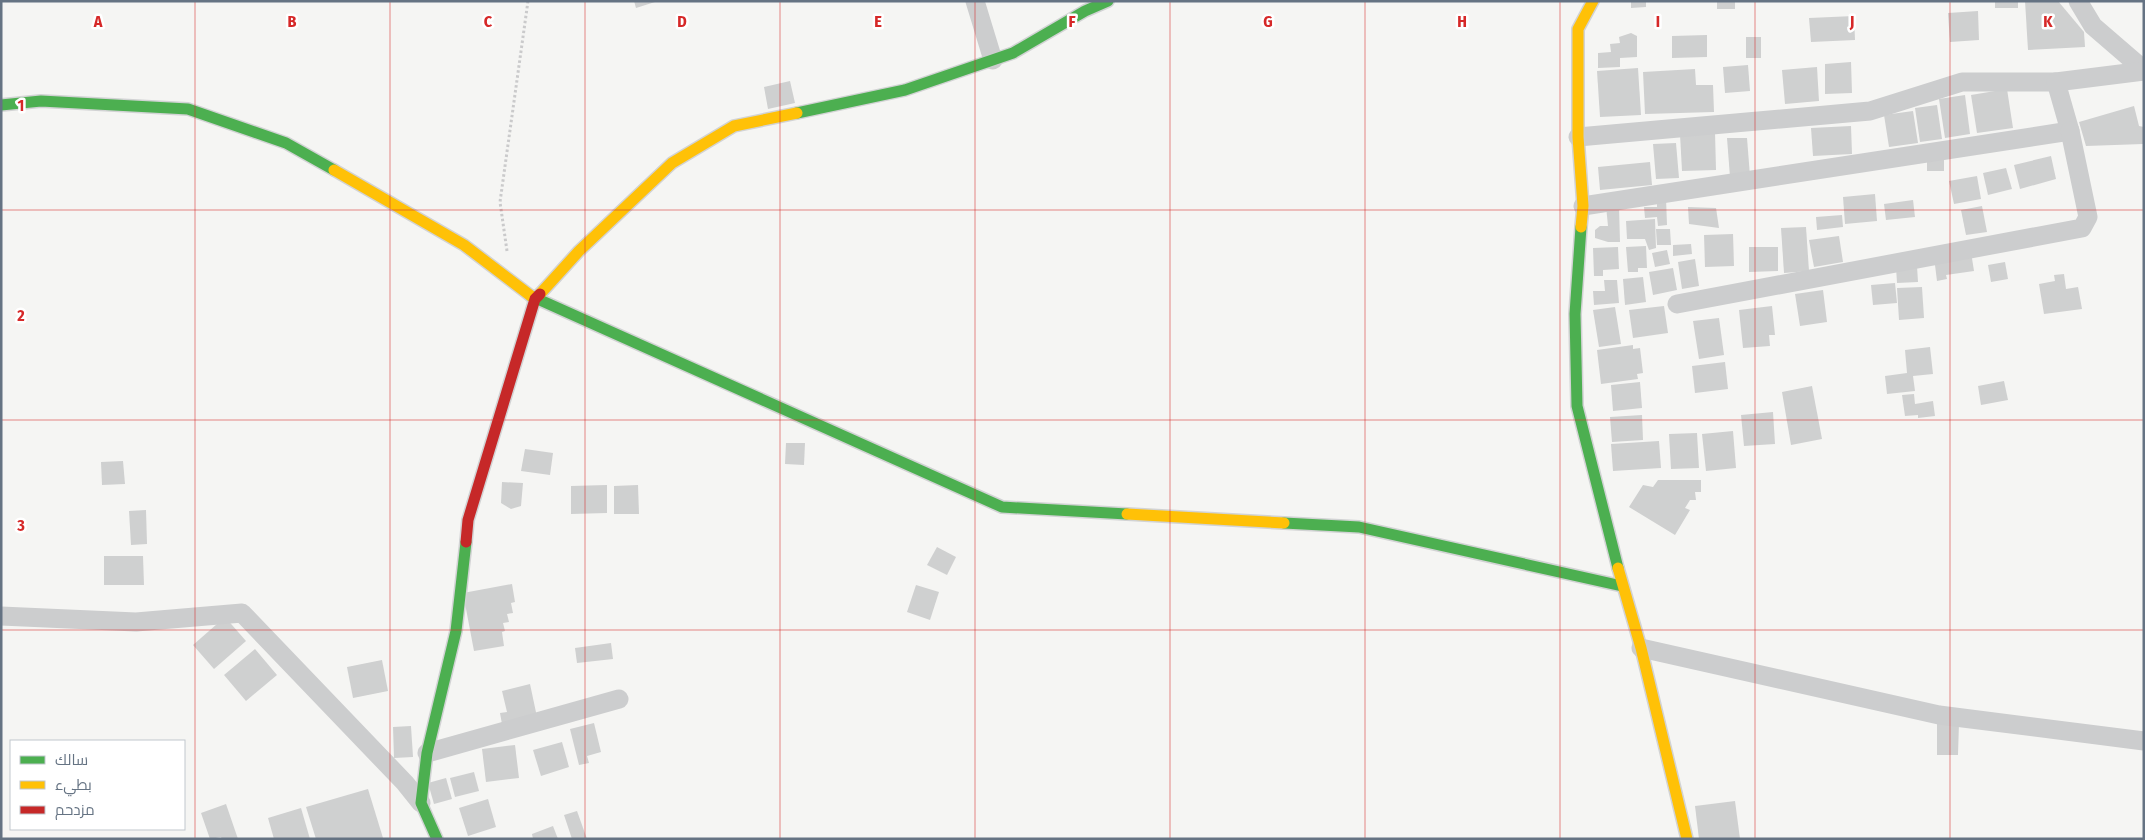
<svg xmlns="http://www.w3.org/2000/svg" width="2145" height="840" viewBox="0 0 2145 840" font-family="'Fira Sans Condensed',Cairo,sans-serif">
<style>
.building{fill:#cfd0d0}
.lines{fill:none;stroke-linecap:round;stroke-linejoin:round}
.fast-casing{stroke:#d2d3d4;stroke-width:14}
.slow-casing{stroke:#d2d3d4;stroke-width:14}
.jam-casing{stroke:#d2d3d4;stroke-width:14}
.path{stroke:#cacacb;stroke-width:3;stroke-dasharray:2.5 2.5;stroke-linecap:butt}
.street{stroke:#cccdce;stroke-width:19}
.fast{stroke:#4caf50;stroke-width:11}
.slow{stroke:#ffc107;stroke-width:11}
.jam{stroke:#c62828;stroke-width:11}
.grid{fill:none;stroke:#d62828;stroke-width:1;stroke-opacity:0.55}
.grid-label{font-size:16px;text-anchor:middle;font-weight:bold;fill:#d62828;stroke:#fff;stroke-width:5;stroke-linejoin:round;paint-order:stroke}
</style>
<rect width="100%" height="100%" fill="#f5f5f3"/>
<g class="building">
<polygon points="634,1 655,1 655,2 636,8"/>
<polygon points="1631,1 1646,1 1646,7 1631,8"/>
<rect x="1717" y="1" width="18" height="8"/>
<rect x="1995" y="1" width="23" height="7"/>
<polygon points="2025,1 2058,1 2084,32 2085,47 2028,50"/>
<polygon points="1978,11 1979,40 1950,42 1948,13"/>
<polygon points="1854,16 1855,40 1811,42 1809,18"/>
<polygon points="1631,33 1637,36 1637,57 1620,58 1620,67 1598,68 1598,53 1611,52 1610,44 1620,43 1619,37"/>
<polygon points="1707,35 1707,57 1672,58 1672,36"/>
<rect x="1746" y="37" width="15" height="21"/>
<polygon points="1851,62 1852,93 1825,94 1825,64"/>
<polygon points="1748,65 1750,91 1725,93 1723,67"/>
<polygon points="1817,67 1819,101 1785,104 1782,70"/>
<polygon points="1638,68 1641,115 1600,117 1597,71"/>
<polygon points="1695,69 1696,85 1713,85 1714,112 1645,114 1643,72"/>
<polygon points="790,81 795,103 768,109 764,87"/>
<polygon points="2007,89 2013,128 1977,133 1971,95"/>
<polygon points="1965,95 1970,134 1945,138 1939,99"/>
<polygon points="1937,105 1942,139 1920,142 1915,108"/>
<polygon points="2134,106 2139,126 2144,127 2143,144 2086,146 2079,122"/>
<polygon points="1913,111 1918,143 1889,147 1884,115"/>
<polygon points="1851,126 1852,154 1813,156 1811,128"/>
<polygon points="1715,132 1716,170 1682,171 1680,134"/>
<polygon points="1727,138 1747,138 1750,176 1730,177"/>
<polygon points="1676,143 1679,178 1656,179 1653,144"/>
<polygon points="2051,156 2056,179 2020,189 2014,165"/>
<polygon points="1944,159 1944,171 1927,171 1927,160"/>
<polygon points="1650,162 1652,185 1600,190 1598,167"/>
<polygon points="2006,168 2012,189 1988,195 1983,173"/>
<polygon points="1977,176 1981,199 1954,204 1949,181"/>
<polygon points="1875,194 1877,221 1845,224 1843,197"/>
<polygon points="1666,198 1667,225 1658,226 1657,217 1645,218 1644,207 1657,207 1657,199"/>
<polygon points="1913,200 1915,217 1886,220 1884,204"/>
<polygon points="1606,206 1619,206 1620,242 1608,242 1595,238 1595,230 1600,226 1608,226"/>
<polygon points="1982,206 1987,232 1966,235 1961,210"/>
<polygon points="1688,207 1716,208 1719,228 1689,224"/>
<polygon points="1842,215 1843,227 1817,230 1816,217"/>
<polygon points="1655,219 1656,248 1649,250 1645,239 1627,239 1626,221"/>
<polygon points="1806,227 1809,271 1784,273 1781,228"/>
<polygon points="1656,229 1670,229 1671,245 1657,245"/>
<polygon points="1733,234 1734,266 1705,267 1704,235"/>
<polygon points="1839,236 1843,262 1814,267 1809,240"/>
<polygon points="1691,244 1692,254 1673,256 1673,245"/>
<polygon points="1646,246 1647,268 1638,268 1638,272 1628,272 1626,247"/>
<polygon points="1618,247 1619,269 1603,270 1603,276 1594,276 1593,248"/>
<polygon points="1749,247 1778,247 1778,271 1749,272"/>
<polygon points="1667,250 1670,264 1655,267 1652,253"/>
<polygon points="1971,252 1974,271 1946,275 1947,279 1937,281 1934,257"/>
<polygon points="1695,259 1699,286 1682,289 1678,262"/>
<polygon points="2005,262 2008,279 1991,282 1988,265"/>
<polygon points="1917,266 1918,282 1897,283 1896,267"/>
<polygon points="1673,268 1677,290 1653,295 1649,272"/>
<polygon points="2064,274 2066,289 2078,287 2082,309 2044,314 2039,284 2055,281 2054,275"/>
<polygon points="1643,277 1646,302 1625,305 1623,279"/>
<polygon points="1604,280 1617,280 1619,303 1594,305 1593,291 1605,291"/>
<polygon points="1895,283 1897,303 1873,305 1871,285"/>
<polygon points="1922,287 1924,318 1899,320 1897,288"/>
<polygon points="1823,290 1827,322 1800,326 1795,294"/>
<polygon points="1664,306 1668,333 1633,338 1629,310"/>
<polygon points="1772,306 1775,335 1769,335 1770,346 1743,348 1739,310"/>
<polygon points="1615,307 1621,344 1599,347 1593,310"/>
<polygon points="1719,318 1724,355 1699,359 1693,321"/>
<polygon points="1633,345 1633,349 1640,348 1643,373 1637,374 1638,379 1601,384 1597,350"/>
<polygon points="1930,347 1933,374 1913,376 1915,391 1887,394 1885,376 1907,373 1905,350"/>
<polygon points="1725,362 1728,389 1695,393 1692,366"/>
<polygon points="2004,381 2008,400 1981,405 1978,386"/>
<polygon points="1640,382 1642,408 1613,411 1611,385"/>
<polygon points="1812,386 1822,439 1791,445 1782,392"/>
<polygon points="1914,394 1915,404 1933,401 1935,416 1918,418 1918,415 1905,416 1902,395"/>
<polygon points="1773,412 1775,444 1744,446 1741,415"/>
<polygon points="1642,415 1643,440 1612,442 1610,417"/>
<polygon points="1733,431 1736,468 1706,471 1702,434"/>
<polygon points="1697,433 1699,468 1671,469 1669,434"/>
<polygon points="1659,441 1661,468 1613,471 1611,444"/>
<polygon points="786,443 805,443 804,465 785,464"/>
<polygon points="525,449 553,453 550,475 521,471"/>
<polygon points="123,461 125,484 102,485 101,462"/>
<polygon points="1658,480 1701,480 1701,492 1695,492 1696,500 1690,500 1685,508 1690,510 1675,535 1629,507 1643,485 1653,487"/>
<polygon points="502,482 523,483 521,506 511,509 501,503"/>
<polygon points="607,485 607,513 571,514 571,486"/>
<polygon points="638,485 639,514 614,514 614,486"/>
<polygon points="146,510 147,544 131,545 129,511"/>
<polygon points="937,547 956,557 947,575 927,565"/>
<polygon points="104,556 143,556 144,585 104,585"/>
<polygon points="512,584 515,602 511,603 513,613 507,614 509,622 503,623 505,631 502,632 504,646 474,651 463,593"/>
<polygon points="916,585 939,592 930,620 907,612"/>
<polygon points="225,617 246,641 214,669 193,645"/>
<polygon points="611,643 613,659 577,663 575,648"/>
<polygon points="255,649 277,675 246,701 224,675"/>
<polygon points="382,660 388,691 353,698 347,667"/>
<polygon points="530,684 537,717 502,724 500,713 507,712 502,691"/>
<polygon points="1937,722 1959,722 1958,755 1937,755"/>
<polygon points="594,723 601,752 587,756 589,763 579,765 570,729"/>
<polygon points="411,726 413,757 394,758 393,727"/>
<polygon points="562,742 569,767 541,776 533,750"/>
<polygon points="515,745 519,778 486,782 482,749"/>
<polygon points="474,772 479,791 455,797 450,778"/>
<polygon points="446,778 452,799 434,804 428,783"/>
<polygon points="368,789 383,838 316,839 306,807"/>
<polygon points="488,799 496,827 468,836 459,808"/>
<polygon points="1735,801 1740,839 1699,839 1695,806"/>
<polygon points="226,804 238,839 222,839 221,837 210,839 201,813"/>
<polygon points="301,808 310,839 274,839 268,818"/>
<polygon points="577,811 587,839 572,839 564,815"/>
<polygon points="553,826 558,839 533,839 532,834"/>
</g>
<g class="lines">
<defs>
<g id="fast">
<polyline points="1,105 41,101 188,109 286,143 334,170"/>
<polyline points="797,113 905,90 1013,53 1085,11 1108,1"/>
<polyline points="1581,227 1575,314 1577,406 1618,568"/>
<polyline points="531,296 1002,507 1127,514"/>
<polyline points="1284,523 1359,527 1622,586"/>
<polyline points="437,839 421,803 427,753 456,631 466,542"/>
</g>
<g id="slow">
<polyline points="334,170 464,245 531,296"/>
<polyline points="1581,227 1583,206 1578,137 1578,29 1593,1"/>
<polyline points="540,294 579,251 672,163 734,126 797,113"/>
<polyline points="1127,514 1284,523"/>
<polyline points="1618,568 1641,648 1687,839"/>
</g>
<polyline id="jam" points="466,542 468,520 535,299 540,294"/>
</defs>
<use href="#fast" class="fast-casing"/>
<use href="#slow" class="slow-casing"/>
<use href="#jam" class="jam-casing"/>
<polyline class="path" points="507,251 500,202 528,1"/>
<g class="street">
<polyline points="975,1 993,60"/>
<polyline points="2078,1 2093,26 2144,70"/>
<polyline points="1578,137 1870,111 1962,82 2056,82"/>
<polyline points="1583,206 2070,131 2056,82 2144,71"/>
<polyline points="1677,304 2082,228 2088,217 2070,131"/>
<polyline points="1,616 136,622 242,613 405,783 421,803"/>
<polyline points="1641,648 1939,715 2144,741"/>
<polyline points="427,753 619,699"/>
</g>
<use href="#fast" class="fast"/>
<use href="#slow" class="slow"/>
<use href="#jam" class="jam"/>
</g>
<path class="grid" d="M195,1V839M390,1V839M585,1V839M780,1V839M975,1V839M1170,1V839M1365,1V839M1560,1V839M1755,1V839M1950,1V839M1,210H2144M1,420H2144M1,630H2144"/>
<g class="grid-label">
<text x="98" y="27">A</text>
<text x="292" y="27">B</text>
<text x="488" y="27">C</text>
<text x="682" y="27">D</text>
<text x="878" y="27">E</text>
<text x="1072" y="27">F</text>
<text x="1268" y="27">G</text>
<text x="1462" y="27">H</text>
<text x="1658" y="27">I</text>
<text x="1852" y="27">J</text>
<text x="2048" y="27">K</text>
<text x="21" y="111">1</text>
<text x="21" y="321">2</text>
<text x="21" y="531">3</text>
</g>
<rect width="2145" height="840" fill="none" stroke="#657383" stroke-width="5"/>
<rect x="10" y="740" width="175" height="90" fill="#ffffff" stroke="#c1c7cd"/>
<rect x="20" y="756" width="25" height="8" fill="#4caf50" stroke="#c1c7cd"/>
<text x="55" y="765" font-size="15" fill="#657383">سالك</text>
<rect x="20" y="781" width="25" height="8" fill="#ffc107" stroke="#c1c7cd"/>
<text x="55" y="790" font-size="15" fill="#657383">بطيء</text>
<rect x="20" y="806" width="25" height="8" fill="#c62828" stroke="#c1c7cd"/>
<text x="55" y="815" font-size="15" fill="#657383">مزدحم</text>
</svg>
